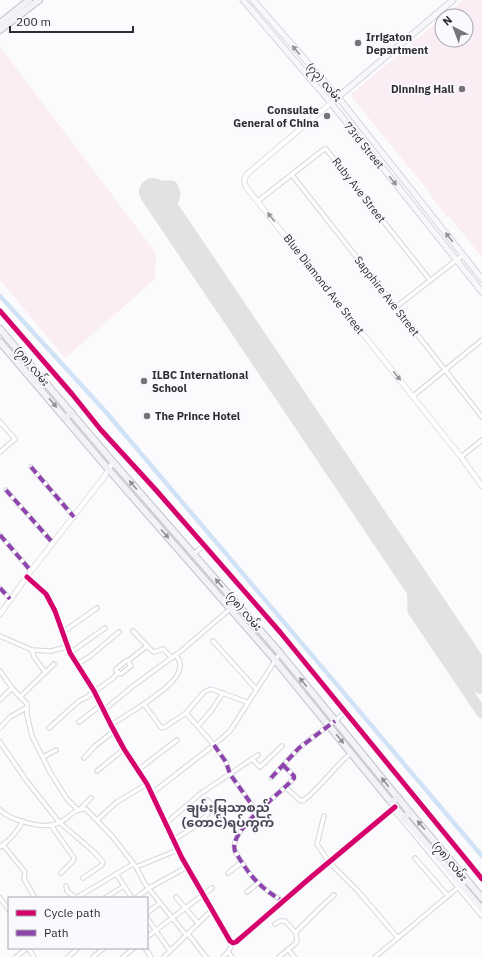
<svg xmlns="http://www.w3.org/2000/svg" width="482" height="957" viewBox="0 0 482 957" font-family="'IBM Plex Sans','Noto Sans Myanmar',sans-serif">
<style>
.green{fill:#faedf4}
.lines{fill:none;stroke-linecap:round;stroke-linejoin:round}
.canal{stroke:#d0e2f5;stroke-width:4.5}
.taxiway{stroke:#e2e2e3;stroke-width:11}
.runway{stroke:#e2e2e3;stroke-width:28}
.minor-casing{stroke:#d7d6da;stroke-width:5.5}
.tertiary-casing{stroke:#d7d6da;stroke-width:6}
.secondary-casing{stroke:#d7d6da;stroke-width:7}
.primary-casing{stroke:#bec0ca;stroke-width:8}
.trunk-casing{stroke:#bec0ca;stroke-width:8}
.minor{stroke:#fefeff;stroke-width:3.5}
.tertiary{stroke:#fefeff;stroke-width:4.5}
.secondary{stroke:#f8f8fb;stroke-width:5}
.primary{stroke:#f2f2f7;stroke-width:6}
.trunk{stroke:#eeeef5;stroke-width:6}
.quiet{stroke:#8e44ad;stroke-width:4;stroke-dasharray:8 4;stroke-linecap:butt}
.cycleway-casing{stroke:#faf9fd;stroke-width:8}
.cycleway{stroke:#d6006c;stroke-width:5}
.oneway{fill:#939297}
.oneway2{fill:#969599}
.oneway3{fill:#908f95}
.poi-dot{fill:#767479;stroke:#faf9fd;stroke-width:1.5}
.labels{text-anchor:middle;dominant-baseline:central;stroke-width:3.5;stroke-linejoin:round;paint-order:stroke}
.poi-label{font-size:11px;font-weight:bold;fill:#2e2c33;stroke:#faf9fd;text-anchor:start}
.street-label{font-size:11px;fill:#2e2c33;stroke:#faf9fd}
.quarter-label{font-size:13px;font-weight:bold;fill:#494555;stroke:#faf9fd}
</style>
<rect width="100%" height="100%" fill="#fbfafc"/>
<g class="green">
<polygon points="463,0 482,0 482,257 449,216 447,217 430,195 431,194 350,95 442,18 442,40 466,40 466,16 444,16"/>
<polygon points="0,47 156,253 155,279 65,358 0,280"/>
</g>
<g class="lines">
<polyline class="canal" points="0,296 105,411 482,856"/>
<g class="taxiway">
<polyline points="153,192 162,186 172,186 175,194 169,216"/>
<polyline points="412,577 413,611 482,713"/>
</g>
<polyline class="runway" points="153,192 482,680"/>
<defs>
<g id="minor">
<polyline points="292,175 482,417"/>
<polyline points="258,201 323,150 326,149 430,280"/>
<polyline points="396,307 463,255"/>
<polyline points="0,311 72,394 101,430 155,489 280,632 482,879"/>
<polyline points="413,396 482,340"/>
<polyline points="0,422 15,439 0,452"/>
<polyline points="461,457 482,440"/>
<polyline points="31,467 74,517"/>
<polyline points="6,490 53,543"/>
<polyline points="0,535 31,571"/>
<polyline points="194,554 204,545"/>
<polyline points="27,577 46,594 55,611 70,653 94,691 111,725 124,749 147,784 182,858 230,941 233,943 236,942 310,878 395,807"/>
<polyline points="0,588 10,599"/>
<polyline points="133,631 152,651 154,652 163,649 172,658"/>
<polyline points="63,632 97,608"/>
<polyline points="0,636 32,650 51,651 67,647"/>
<polyline points="213,641 256,689"/>
<polyline points="32,650 34,657 45,672"/>
<polyline points="70,653 105,628"/>
<polyline points="128,661 131,666 121,674 116,671 116,669 126,661 128,661 147,646"/>
<polyline points="77,664 89,657 119,632"/>
<polyline points="0,671 12,688 27,704 27,715 32,736 50,772 67,799 78,810"/>
<polyline points="20,697 54,664"/>
<polyline points="0,700 12,688"/>
<path d="M144,704C155,696 179,681 180,667C181,662 178,659 176,655"/>
<polyline points="103,711 133,686 181,651 237,603"/>
<polyline points="186,713 214,745"/>
<polyline points="79,722 97,708 102,707"/>
<polyline points="111,725 144,704 160,726 162,728 165,727 186,713 204,692 211,689 247,702"/>
<polyline points="198,726 211,711 223,693"/>
<polyline points="0,728 10,717 26,708"/>
<polyline points="49,728 79,701 87,697 112,679 118,673"/>
<polyline points="0,742 26,780 59,822 93,851 103,862 102,865 83,878"/>
<polyline points="214,745 226,762 230,774 257,812"/>
<polyline points="43,757 56,750"/>
<polyline points="84,758 95,746 114,731"/>
<polyline points="252,759 260,767 282,746"/>
<path d="M283,765L294,776V778C283,792 227,831 235,851C237,855 242,863 245,867C255,882 267,892 284,902"/>
<polyline points="138,770 177,740"/>
<polyline points="97,771 124,749"/>
<polyline points="271,778 299,748 346,712"/>
<path d="M285,787L301,801L304,800C322,786 333,768 351,753"/>
<polyline points="152,793 214,745 230,731 280,653"/>
<polyline points="80,809 91,798"/>
<polyline points="393,809 482,916"/>
<path d="M0,810C10,820 42,829 56,824C67,821 73,808 86,809L112,836L136,867L145,884L186,935"/>
<polyline points="324,816 317,844 329,862 358,891 398,938"/>
<polyline points="97,820 117,802 147,784"/>
<polyline points="165,824 200,794 258,755"/>
<polyline points="51,825 74,858 73,861 61,873"/>
<path d="M173,840C188,831 204,822 213,806L207,800"/>
<polyline points="3,845 25,872 24,879 35,898"/>
<path d="M0,847C10,840 17,832 23,821"/>
<polyline points="415,858 448,896"/>
<polyline points="136,867 178,850"/>
<polyline points="228,873 242,862"/>
<polyline points="117,875 132,898"/>
<polyline points="66,886 67,891 76,898"/>
<polyline points="247,892 258,883"/>
<polyline points="176,897 198,923"/>
<polyline points="0,898 9,910"/>
<polyline points="76,898 133,864"/>
<polyline points="105,898 124,886"/>
<polyline points="136,898 149,888 187,867"/>
<polyline points="147,913 160,903"/>
<polyline points="147,918 170,951"/>
<polyline points="275,924 280,921 285,921 296,933"/>
<polyline points="188,934 206,957"/>
<polyline points="147,937 212,888"/>
<polyline points="28,948 34,957"/>
<polyline points="145,948 151,957"/>
<polyline points="288,949 294,957"/>
<polyline points="228,952 232,957"/>
<polyline points="16,957 27,948"/>
<polyline points="68,957 78,948"/>
<polyline points="93,957 104,948"/>
<polyline points="123,957 134,948"/>
<polyline points="164,957 212,910"/>
<polyline points="223,957 228,952 233,943"/>
<polyline points="279,957 295,944 297,941 296,933 297,931 320,908 334,895"/>
<polyline points="375,957 467,880"/>
</g>
<g id="tertiary">
<polyline points="338,97 247,174 244,180 246,187 461,457 482,486"/>
<polyline points="0,614 31,571 104,477 113,462"/>
</g>
<g id="secondary">
<polyline points="243,0 331,103 482,292"/>
<polyline points="253,0 338,97 482,279"/>
<polyline points="338,97 453,0"/>
</g>
<g id="primary">
<polyline points="0,23 29,0"/>
<polyline points="0,30 39,0"/>
<polyline points="0,329 113,462 280,653 412,815 482,898"/>
<polyline points="0,342 109,470 275,660 404,818 482,909"/>
</g>
<g id="trunk">
<polyline points="35,382 41,377"/>
<polyline points="65,418 72,413"/>
<polyline points="392,802 398,797"/>
<polyline points="404,818 410,812"/>
<polyline points="439,859 445,854"/>
</g>
</defs>
<use href="#minor" class="minor-casing"/>
<use href="#tertiary" class="tertiary-casing"/>
<use href="#secondary" class="secondary-casing"/>
<use href="#primary" class="primary-casing"/>
<use href="#trunk" class="trunk-casing"/>
<use href="#minor" class="minor"/>
<use href="#tertiary" class="tertiary"/>
<use href="#secondary" class="secondary"/>
<use href="#primary" class="primary"/>
<use href="#trunk" class="trunk"/>
<g class="quiet">
<polyline points="31,467 74,517"/>
<polyline points="6,490 53,543"/>
<polyline points="0,535 31,571"/>
<polyline points="0,588 10,599"/>
<polyline points="214,745 226,762 230,774 257,812"/>
<path d="M283,765L294,776V778C283,792 227,831 235,851C237,855 242,863 245,867C255,882 267,892 284,902"/>
<polyline points="271,778 299,748 335,721"/>
</g>
<defs>
<g id="cycleway">
<polyline points="0,311 72,394 101,430 155,489 280,632 482,879"/>
<polyline points="27,577 46,594 55,611 70,653 94,691 111,725 124,749 147,784 182,858 230,941 233,943 236,942 310,878 395,807"/>
</g>
</defs>
<use href="#cycleway" class="cycleway-casing"/>
<use href="#cycleway" class="cycleway"/>
</g>
<defs><path id="oneway-solid" d="M-6-.8H1V-3.2L6.5 0L1 3.2V.8H-6Z"/></defs>
<g class="oneway">
<use href="#oneway-solid" transform="translate(296 50) rotate(-131)"/>
<use href="#oneway-solid" transform="translate(393 181) rotate(52)"/>
<use href="#oneway-solid" transform="translate(449 237) rotate(-128)"/>
</g>
<g class="oneway2">
<use href="#oneway-solid" transform="translate(271 217) rotate(-129)"/>
<use href="#oneway-solid" transform="translate(397 376) rotate(52)"/>
</g>
<g class="oneway3">
<use href="#oneway-solid" transform="translate(53 403) rotate(50)"/>
<use href="#oneway-solid" transform="translate(133 485) rotate(-131)"/>
<use href="#oneway-solid" transform="translate(165 534) rotate(49)"/>
<use href="#oneway-solid" transform="translate(219 583) rotate(-131)"/>
<use href="#oneway-solid" transform="translate(303 682) rotate(-129)"/>
<use href="#oneway-solid" transform="translate(340 739) rotate(51)"/>
<use href="#oneway-solid" transform="translate(385 782) rotate(-129)"/>
<use href="#oneway-solid" transform="translate(421 825) rotate(-130)"/>
</g>
<g class="poi-dot">
<circle cx="358" cy="43" r="4"/>
<circle cx="462" cy="89" r="4"/>
<circle cx="327" cy="116" r="4"/>
<circle cx="144" cy="381" r="4"/>
<circle cx="147" cy="416" r="4"/>
</g>
<g class="labels">
<g class="poi-label">
<text x="366" y="37">Irrigaton<tspan x="366" dy="13">Department</tspan></text>
<text x="454" y="89" text-anchor="end">Dinning Hall</text>
<text x="319" y="110" text-anchor="end">Consulate<tspan x="319" dy="13">General of China</tspan></text>
<text x="152" y="375">ILBC International<tspan x="152" dy="13">School</tspan></text>
<text x="155" y="416">The Prince Hotel</text>
</g>
<g class="street-label">
<text transform="translate(324 82) rotate(49)">(၇၃) လမ်း</text>
<text transform="translate(364 145) rotate(51)">73rd Street</text>
<text transform="translate(359 190) rotate(52)">Ruby Ave Street</text>
<text transform="translate(324 284) rotate(52)">Blue Diamond Ave Street</text>
<text transform="translate(387 296) rotate(52)">Sapphire Ave Street</text>
<text transform="translate(32 366) rotate(50)">(၇၈) လမ်း</text>
<text transform="translate(244 611) rotate(49)">(၇၈) လမ်း</text>
<text transform="translate(450 861) rotate(50)">(၇၈) လမ်း</text>
</g>
<g class="quarter-label">
<text x="228" y="807">ချမ်းမြသာစည်<tspan x="228" dy="15">(တောင်)ရပ်ကွက်</tspan></text>
</g>
</g>
<rect x="8" y="897" width="140" height="52" fill="#faf9fd" stroke="#a8a7ac"/>
<rect x="16" y="910" width="20" height="6" fill="#d6006c" stroke="#a8a7ac"/>
<text x="44" y="917" font-size="12" fill="#2e2c33">Cycle path</text>
<rect x="16" y="930" width="20" height="6" fill="#8e44ad" stroke="#a8a7ac"/>
<text x="44" y="937" font-size="12" fill="#2e2c33">Path</text>
<g transform="translate(454 28) rotate(318)"><circle r="19" fill="#faf9fd" stroke="#a8a7ac"/>
<path d="M0-3L7 15L0 10L-7 15Z" fill="#767479"/>
<text y="-6" font-size="11" font-weight="bold" text-anchor="middle" fill="#2e2c33">N</text>
</g>
<path d="M10 26v6h123v-6" fill="none" stroke="#2e2c33" stroke-width="2"/>
<text x="16" y="26" font-size="12" fill="#2e2c33" stroke="#faf9fd" stroke-width="3" paint-order="stroke">200 m</text>
</svg>
